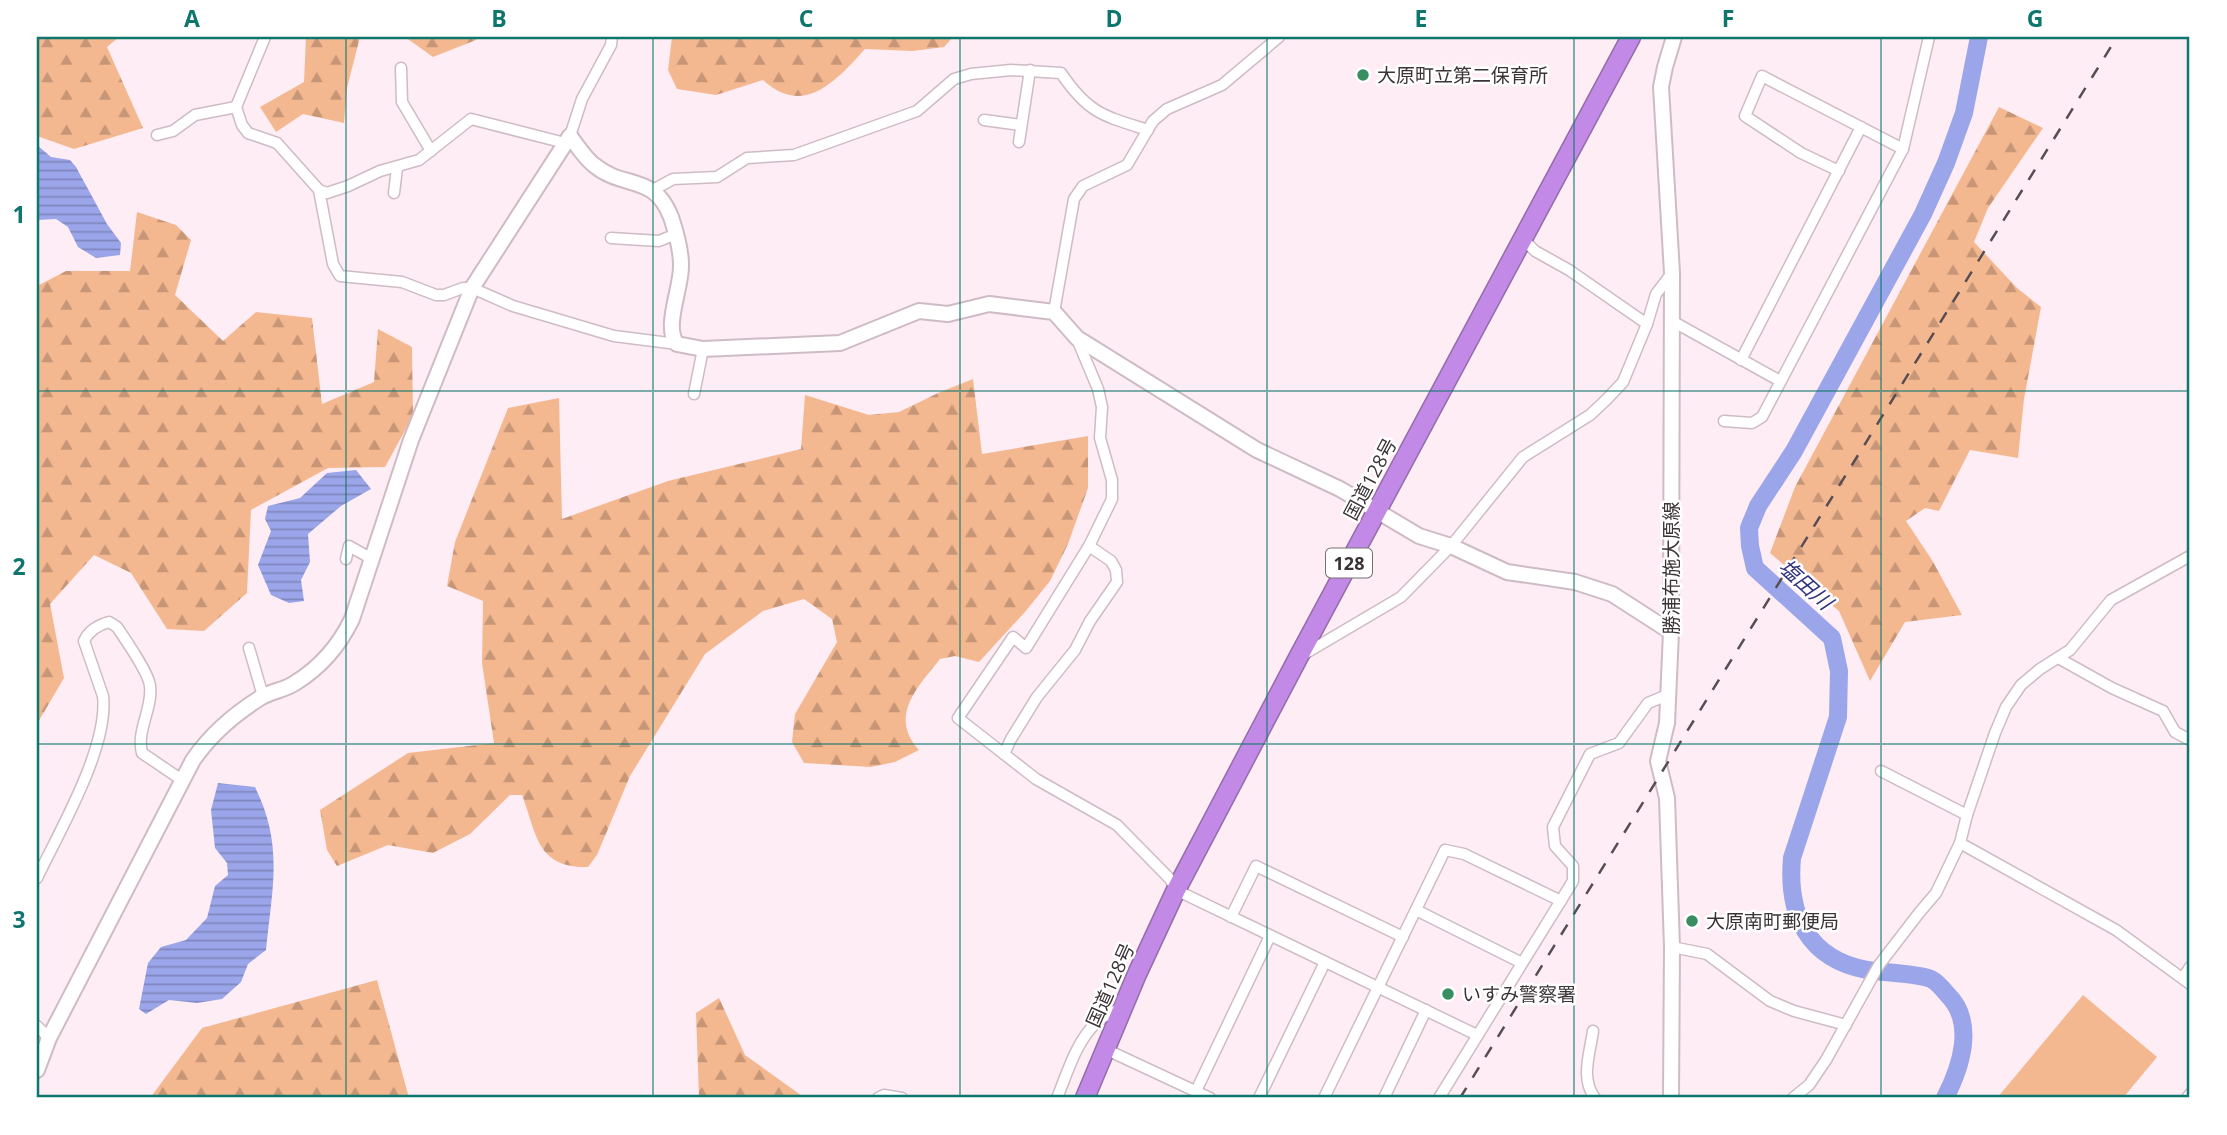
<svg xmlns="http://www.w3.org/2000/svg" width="2227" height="1135" viewBox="0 0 2227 1135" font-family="'Open Sans','Noto Sans JP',sans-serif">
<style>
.forest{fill:url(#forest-firs)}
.pitch{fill:#f4b891}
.water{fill:url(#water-rules)}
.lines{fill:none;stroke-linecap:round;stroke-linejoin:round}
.river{stroke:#9ba5e9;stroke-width:18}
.street-casing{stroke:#cfbbc5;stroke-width:13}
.secondary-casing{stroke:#cfbbc5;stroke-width:18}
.highway-casing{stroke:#936ca9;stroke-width:21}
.street{stroke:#fff;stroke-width:10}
.secondary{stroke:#fff;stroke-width:14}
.highway{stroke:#c28ae6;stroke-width:18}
.rail{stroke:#574d52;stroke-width:2.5;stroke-dasharray:12 12;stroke-linecap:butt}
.grid{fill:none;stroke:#0f766e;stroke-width:2;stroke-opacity:0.55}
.poi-dot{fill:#388d61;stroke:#fff;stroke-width:2.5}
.labels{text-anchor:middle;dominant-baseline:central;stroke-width:5;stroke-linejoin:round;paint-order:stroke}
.shield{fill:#fff;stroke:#767073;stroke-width:2}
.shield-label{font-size:18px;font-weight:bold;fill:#3b3337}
.poi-label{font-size:19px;fill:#3b3337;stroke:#fff;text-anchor:start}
.street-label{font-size:19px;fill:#3b3337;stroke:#fff}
.water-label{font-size:21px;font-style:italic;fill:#30327f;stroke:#fff}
.neatline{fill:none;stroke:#0f766e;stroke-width:2.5}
.grid-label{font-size:23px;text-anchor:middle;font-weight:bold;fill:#0f766e}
</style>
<defs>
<pattern id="forest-firs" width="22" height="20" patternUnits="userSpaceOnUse" patternTransform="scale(1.75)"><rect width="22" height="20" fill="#f4b891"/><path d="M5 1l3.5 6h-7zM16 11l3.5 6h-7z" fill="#c79677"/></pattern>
<pattern id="water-rules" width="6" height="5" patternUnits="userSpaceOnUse" patternTransform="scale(1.75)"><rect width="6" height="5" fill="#9ba5e9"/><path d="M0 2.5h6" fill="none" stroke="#8087be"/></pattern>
</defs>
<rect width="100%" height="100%" fill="#feedf5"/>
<g class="forest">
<polygon points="37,37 119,37 107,47 143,128 74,149 37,136"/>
<polygon points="306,37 360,37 347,88 344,123 303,114 276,132 260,107 304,82"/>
<polygon points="405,37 476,37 476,40 433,57"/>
<path d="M672,37H953L944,47L913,51L865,49C837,80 804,118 763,80L716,95L677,89L668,70Z"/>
<polygon points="1999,107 2043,128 1988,208 1974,242 2017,288 2041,307 2024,399 2018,458 1970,450 1939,511 1925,508 1906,521 1932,560 1962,615 1905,622 1870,681 1839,611 1770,553 1795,487"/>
<polygon points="137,212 176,225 191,240 175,295 223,341 256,312 312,318 322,404 374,382 378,329 412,347 413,416 385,467 328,468 251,510 247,593 204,631 167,629 131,573 94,555 50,604 64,678 37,724 37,286 66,271 130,271"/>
<path d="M973,379L982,454L1088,436V488L1068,544L1050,581L1025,612L979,662L955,656L940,659C918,687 888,716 919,750L895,762L871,767L804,763L792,742L795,714L837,642L832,619L804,599L763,611L705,654L630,776L597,855L588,867C536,868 537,834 522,795H510L470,834L433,853L388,845L337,866L327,850L320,810L408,753L494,743L482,663L483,601L447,586L455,542L508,408L559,398L562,519L668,481L801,449L805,395L869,415L899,412L938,393Z"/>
<polygon points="377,980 409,1098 150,1098 202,1028"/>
<polygon points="719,998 745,1055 805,1098 699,1098 696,1013"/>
</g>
<polygon class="pitch" points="2083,995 2157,1057 2123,1098 1997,1098"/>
<g class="water">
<polygon points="37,145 51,157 70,160 76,167 107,224 121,243 120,255 96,258 78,247 68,227 56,219 37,220"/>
<polygon points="356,470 371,489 341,506 308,534 310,562 301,580 304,601 289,603 271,595 258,565 271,531 265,519 268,506 300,498 327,473"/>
<path d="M218,783L255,787C284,846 272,888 266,950L248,964L241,982L222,999L197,1003L169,1000L146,1014L139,1009L148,963L161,947L186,940L207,918L215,886L228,875L227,863L215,848L211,810Z"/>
</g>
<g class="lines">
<path class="river" d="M1945,1098C1961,1067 1976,1022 1947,994C1943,989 1937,982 1931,979C1916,973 1885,973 1867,970C1808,959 1787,915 1792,858L1838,717L1839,671L1832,638L1755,568L1750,546L1749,528L1758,506L1794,451L1923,214L1946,163L1964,113L1979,37"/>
<defs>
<g id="street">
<polyline points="265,37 236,107 242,125 248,133 277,143 319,190 333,264 340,276 402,282 436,295 444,295 463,288 472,288 513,306 614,336 677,344"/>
<polyline points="401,68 402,102 431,151"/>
<polyline points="984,120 1021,125"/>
<polyline points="157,135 173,131 195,115 236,107"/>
<polyline points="570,136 582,99 611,45 612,37"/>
<polyline points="1019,142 1030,70"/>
<polyline points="1839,171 1801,153 1745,116 1762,76 1903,149"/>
<polyline points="319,190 327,193 348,186 380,171 419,160 471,119 565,143"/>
<path d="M653,190L673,179L717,177L747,158L794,155L917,111L954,79L971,74L1011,70L1061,73C1088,113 1103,116 1148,130"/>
<polyline points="394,193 397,168"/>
<polyline points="611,238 659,241 676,234"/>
<polyline points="1523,239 1535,251 1569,270 1647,324"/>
<polyline points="1054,312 1074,199 1083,186 1127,165 1153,121 1167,109 1222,85 1279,37"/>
<polyline points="1672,321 1780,381"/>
<polyline points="1077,339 1098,389 1102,407 1100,438 1112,480 1112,499 1089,546 1026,648 1013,637 958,718 1036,779 1117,825 1170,879 1176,890 1477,1035"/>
<polyline points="1741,360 1861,127"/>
<polyline points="694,394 703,349"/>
<polyline points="1724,421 1752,423 1762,417 1903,149 1929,37"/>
<polyline points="346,559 349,546 372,559"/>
<polyline points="249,648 263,696"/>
<polyline points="1301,656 1401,597 1451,546 1523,457 1590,415 1606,400 1623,382 1647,324 1656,294 1672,273"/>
<polyline points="2060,659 2112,688 2163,711 2175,732 2190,740"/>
<polyline points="1004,754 1011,739 1037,697 1075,650 1090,621 1117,582 1116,570 1111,561 1089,546"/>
<polyline points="1881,771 1967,815"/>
<polyline points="1960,843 2116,930 2190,984"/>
<path d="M37,878C59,832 109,747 103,696L84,641C89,630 98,625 109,622L117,627C125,639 149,673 150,686C153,708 136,731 142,753L182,780"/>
<polyline points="1416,910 1522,963"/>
<polyline points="1231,917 1256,866 1403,937"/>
<polyline points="1672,947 1707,954 1770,1001 1794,1011 1846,1025"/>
<polyline points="2183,978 2190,967"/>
<polyline points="37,1026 49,1038"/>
<path d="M1593,1031C1590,1053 1580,1079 1595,1098"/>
<polyline points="1105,1049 1210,1098"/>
<polyline points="1196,1091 1270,936"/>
<polyline points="878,1098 884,1095 902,1098"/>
<path d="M1057,1098C1067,1074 1076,1041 1097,1022C1103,1016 1113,1012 1121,1008"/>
<polyline points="1259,1098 1325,962"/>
<polyline points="1324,1098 1445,850 1464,854 1561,901"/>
<polyline points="1384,1098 1426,1010"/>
<polyline points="1439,1098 1573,881 1573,866 1555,846 1553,827 1590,754 1619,743 1648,703 1670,694"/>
<polyline points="1793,1098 1809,1085 1826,1060 1879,965 1919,913 1936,893 1960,843 1967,815 1995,733 2006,707 2021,685 2040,669 2070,650 2111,600 2190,556"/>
<polyline points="2187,1098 2190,1094"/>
</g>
<g id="secondary">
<path d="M37,1070L49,1038L193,760C211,734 233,715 260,698C271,691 285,690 295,683C321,667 339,646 352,619L411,440L472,288L570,136C577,146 585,158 594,165C624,190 654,173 671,217C676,232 681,249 681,265C682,287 663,327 677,344L703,349L840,343L919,311L948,314L989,304L1054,312L1077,338L1257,450L1340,489L1419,536L1451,546L1507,572L1575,582L1612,594L1671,632"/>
<polyline points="1671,1098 1672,947 1667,798 1658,761 1667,723 1671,632 1672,273 1661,87 1665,67 1674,37"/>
</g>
<polyline id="highway" points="1085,1098 1137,974 1176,890 1298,658 1631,37"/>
</defs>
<use href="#street" class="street-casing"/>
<use href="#secondary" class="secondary-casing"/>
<use href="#highway" class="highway-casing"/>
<use href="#street" class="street"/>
<use href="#secondary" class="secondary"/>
<use href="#highway" class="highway"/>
<polyline class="rail" points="1460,1098 2117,37"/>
</g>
<path class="grid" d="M346,37V1098M653,37V1098M960,37V1098M1267,37V1098M1574,37V1098M1881,37V1098M37,391H2190M37,744H2190"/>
<g class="poi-dot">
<circle cx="1363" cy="75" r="7"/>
<circle cx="1692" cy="921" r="7"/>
<circle cx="1448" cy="994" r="7"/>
</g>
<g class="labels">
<rect class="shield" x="1326" y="548.5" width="46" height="29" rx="5"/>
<g class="shield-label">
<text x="1349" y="563">128</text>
</g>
<g class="poi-label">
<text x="1377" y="75">大原町立第二保育所</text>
<text x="1706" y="921">大原南町郵便局</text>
<text x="1462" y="994">いすみ警察署</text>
</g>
<g class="street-label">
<text transform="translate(1370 479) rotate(-62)">国道128号</text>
<text transform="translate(1671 568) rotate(-90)">勝浦布施大原線</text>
<text transform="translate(1110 985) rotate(-66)">国道128号</text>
</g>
<g class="water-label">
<text transform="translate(1806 584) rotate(42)">塩田川</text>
</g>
</g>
<rect width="2227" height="1135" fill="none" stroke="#ffffff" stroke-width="77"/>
<rect x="38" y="38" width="2150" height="1058" class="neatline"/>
<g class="grid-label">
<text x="192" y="27">A</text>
<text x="499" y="27">B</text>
<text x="806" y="27">C</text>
<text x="1114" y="27">D</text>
<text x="1421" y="27">E</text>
<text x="1728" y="27">F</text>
<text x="2035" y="27">G</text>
<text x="19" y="223">1</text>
<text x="19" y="575">2</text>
<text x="19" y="928">3</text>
</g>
</svg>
